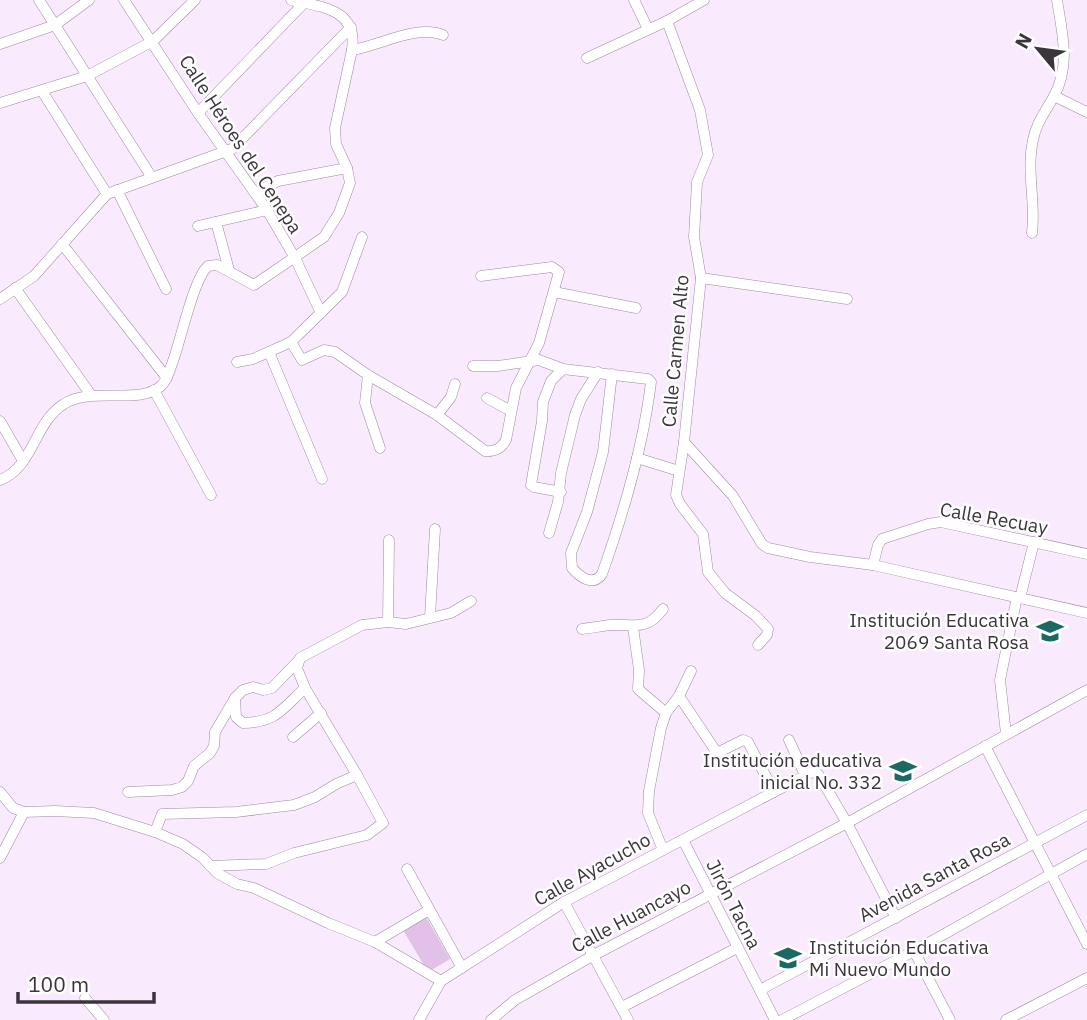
<svg xmlns="http://www.w3.org/2000/svg" width="1087" height="1020" viewBox="0 0 1087 1020" font-family="'IBM Plex Sans',sans-serif">
<style>
.green{fill:#e2c1e8}
.lines{fill:none;stroke-linecap:round;stroke-linejoin:round}
.minor-casing{stroke:#9c8aa0;stroke-width:11}
.minor{stroke:#fff;stroke-width:10}
.labels{text-anchor:middle;dominant-baseline:central;stroke-width:5;stroke-linejoin:round;paint-order:stroke}
.street-label{font-size:19px;fill:#3c343d;stroke:#fdfdfd}
.poi-label{font-size:19px;fill:#3c343d;stroke:#fdfdfd;text-anchor:end}
</style>
<rect width="100%" height="100%" fill="#faeafd"/>
<polygon class="green" points="426,917 450,959 428,972 403,930"/>
<g class="lines">
<defs>
<g id="minor">
<polyline points="39,0 151,176"/>
<polyline points="124,0 198,113 267,210 295,258 321,313"/>
<polyline points="634,0 648,29"/>
<polyline points="667,21 700,110 708,155 697,182 694,237 701,278 684,442 733,496 762,544 768,548 810,557 873,565 1087,613"/>
<polyline points="0,44 55,25 89,0"/>
<path d="M352,50C378,46 418,24 443,35"/>
<polyline points="587,58 667,21 704,0"/>
<polyline points="42,91 107,194"/>
<polyline points="1054,96 1087,112"/>
<polyline points="0,103 87,76 153,41 195,0"/>
<polyline points="198,113 304,3"/>
<polyline points="117,190 166,289"/>
<polyline points="255,193 278,181 347,168"/>
<polyline points="216,222 229,270"/>
<polyline points="198,226 267,210"/>
<path d="M1032,233C1036,202 1026,171 1033,140C1036,123 1046,111 1054,96C1071,65 1062,33 1057,0"/>
<polyline points="62,244 167,378"/>
<polyline points="701,278 847,299"/>
<polyline points="15,288 91,395"/>
<polyline points="554,292 636,308"/>
<polyline points="0,299 34,276 107,194 232,149 351,27"/>
<path d="M291,342L302,360L324,350L335,352L368,375L437,415L485,451C495,452 501,449 506,440L516,388L539,343L559,272L552,267L481,276"/>
<polyline points="269,352 322,479"/>
<polyline points="237,362 253,359 291,342 342,292 362,237"/>
<path d="M473,366H498L539,360L563,369L648,379L651,382C643,448 624,512 602,574C593,587 580,577 572,568L571,553L587,512L603,452L612,374"/>
<polyline points="368,375 365,403 380,448"/>
<polyline points="154,390 211,495"/>
<polyline points="487,398 511,411"/>
<polyline points="437,415 451,397 455,384"/>
<polyline points="0,421 23,461"/>
<polyline points="684,442 676,495 680,504 703,534 708,572 725,593 756,616 768,629 767,635 758,645"/>
<polyline points="637,458 679,471"/>
<path d="M0,480C34,467 34,422 64,404C91,386 141,406 162,385C168,378 170,369 173,361C181,339 194,278 208,266L217,265L254,285L324,237L339,213L350,183L347,168L336,144L335,128L352,50C358,9 322,7 291,0"/>
<polyline points="561,492 534,487 531,485 542,421 543,402 551,381 563,369"/>
<polyline points="549,533 558,502 561,473 575,415 581,399 598,372"/>
<polyline points="873,565 878,545 882,539 928,524 941,522 1087,554"/>
<polyline points="1020,598 1034,542"/>
<polyline points="430,617 435,529"/>
<polyline points="388,622 389,540"/>
<polyline points="633,627 639,670 638,689 666,713"/>
<path d="M582,629C591,628 601,626 611,625C635,624 647,631 663,609"/>
<polyline points="679,696 717,753 743,740 748,742 774,792"/>
<path d="M235,698L236,717L243,723C277,722 281,710 305,688"/>
<polyline points="1006,734 1000,680 1017,597"/>
<polyline points="293,737 321,713"/>
<polyline points="789,740 805,775"/>
<polyline points="985,746 1087,944"/>
<polyline points="0,792 13,808 24,812 55,811 94,813 155,832 183,844 203,858 217,873 237,884 254,888 328,923 375,942 441,981"/>
<polyline points="128,792 172,790 182,787 188,781 194,766 210,753 214,746 215,732 235,698 243,690 253,687 263,690 272,688 300,659"/>
<polyline points="155,832 162,814 236,812 294,805 315,797 336,784 357,775"/>
<polyline points="683,840 775,1020"/>
<polyline points="663,850 648,813 649,791 661,728 666,713 679,696 691,671"/>
<polyline points="0,858 24,812"/>
<polyline points="210,866 266,864 294,853 367,835 383,823 357,775 305,688 297,668 300,658 362,625 388,622 406,624 451,613 471,601"/>
<polyline points="407,869 462,968"/>
<polyline points="564,902 628,1020"/>
<polyline points="375,942 429,910"/>
<polyline points="914,951 950,1020"/>
<polyline points="760,990 1087,815"/>
<polyline points="85,998 104,1020"/>
<polyline points="622,1007 737,948"/>
<polyline points="419,1020 441,981 564,902 812,772 818,774 847,823 896,918"/>
<polyline points="491,1020 515,1000 594,955 847,823 1087,690"/>
<polyline points="782,1020 914,951 1087,854"/>
<polyline points="1006,1020 1087,978"/>
</g>
</defs>
<use href="#minor" class="minor-casing"/>
<use href="#minor" class="minor"/>
</g>
<defs>
<symbol id="school-bare" viewBox="-9 -9 18 18"><path d="M0-5L7-2L0 1L-7-2ZM-4 1L0 2.5L4 1V4Q0 6-4 4Z" fill="#1c6862" stroke="#fdfdfd" stroke-width="2.5" paint-order="stroke"/></symbol>
</defs>
<g fill-rule="evenodd">
<use href="#school-bare" x="1031" y="612" width="38" height="38"/>
<use href="#school-bare" x="884" y="752" width="38" height="38"/>
<use href="#school-bare" x="769" y="939" width="38" height="38"/>
</g>
<g class="labels">
<g class="street-label">
<text transform="translate(241 144) rotate(57)">Calle Héroes del Cenepa</text>
<text transform="translate(675 351) rotate(-85)">Calle Carmen Alto</text>
<text transform="translate(994 518) rotate(10)">Calle Recuay</text>
<text transform="translate(592 869) rotate(-29)">Calle Ayacucho</text>
<text transform="translate(934 877) rotate(-28)">Avenida Santa Rosa</text>
<text transform="translate(734 904) rotate(63)">Jirón Tacna</text>
<text transform="translate(631 916) rotate(-28)">Calle Huancayo</text>
</g>
<g class="poi-label">
<text x="1029" y="620">Institución Educativa<tspan x="1029" dy="22">2069 Santa Rosa</tspan></text>
<text x="882" y="760">Institución educativa<tspan x="882" dy="22">inicial No. 332</tspan></text>
<text x="809" y="947" text-anchor="start">Institución Educativa<tspan x="809" dy="22">Mi Nuevo Mundo</tspan></text>
</g>
</g>
<g transform="translate(1038 49) rotate(299)" stroke="#fdfdfd" stroke-width="5" paint-order="stroke">
<path d="M0-5L12 26L0 18L-12 26Z" fill="#3c343d"/>
<text y="-10" font-size="19" font-weight="bold" text-anchor="middle" fill="#3c343d">N</text>
</g>
<path d="M18 992v10h136v-10" fill="none" stroke="#3c343d" stroke-width="3.5"/>
<text x="28" y="992" font-size="21" fill="#3c343d" stroke="#fdfdfd" stroke-width="5" paint-order="stroke">100 m</text>
</svg>
